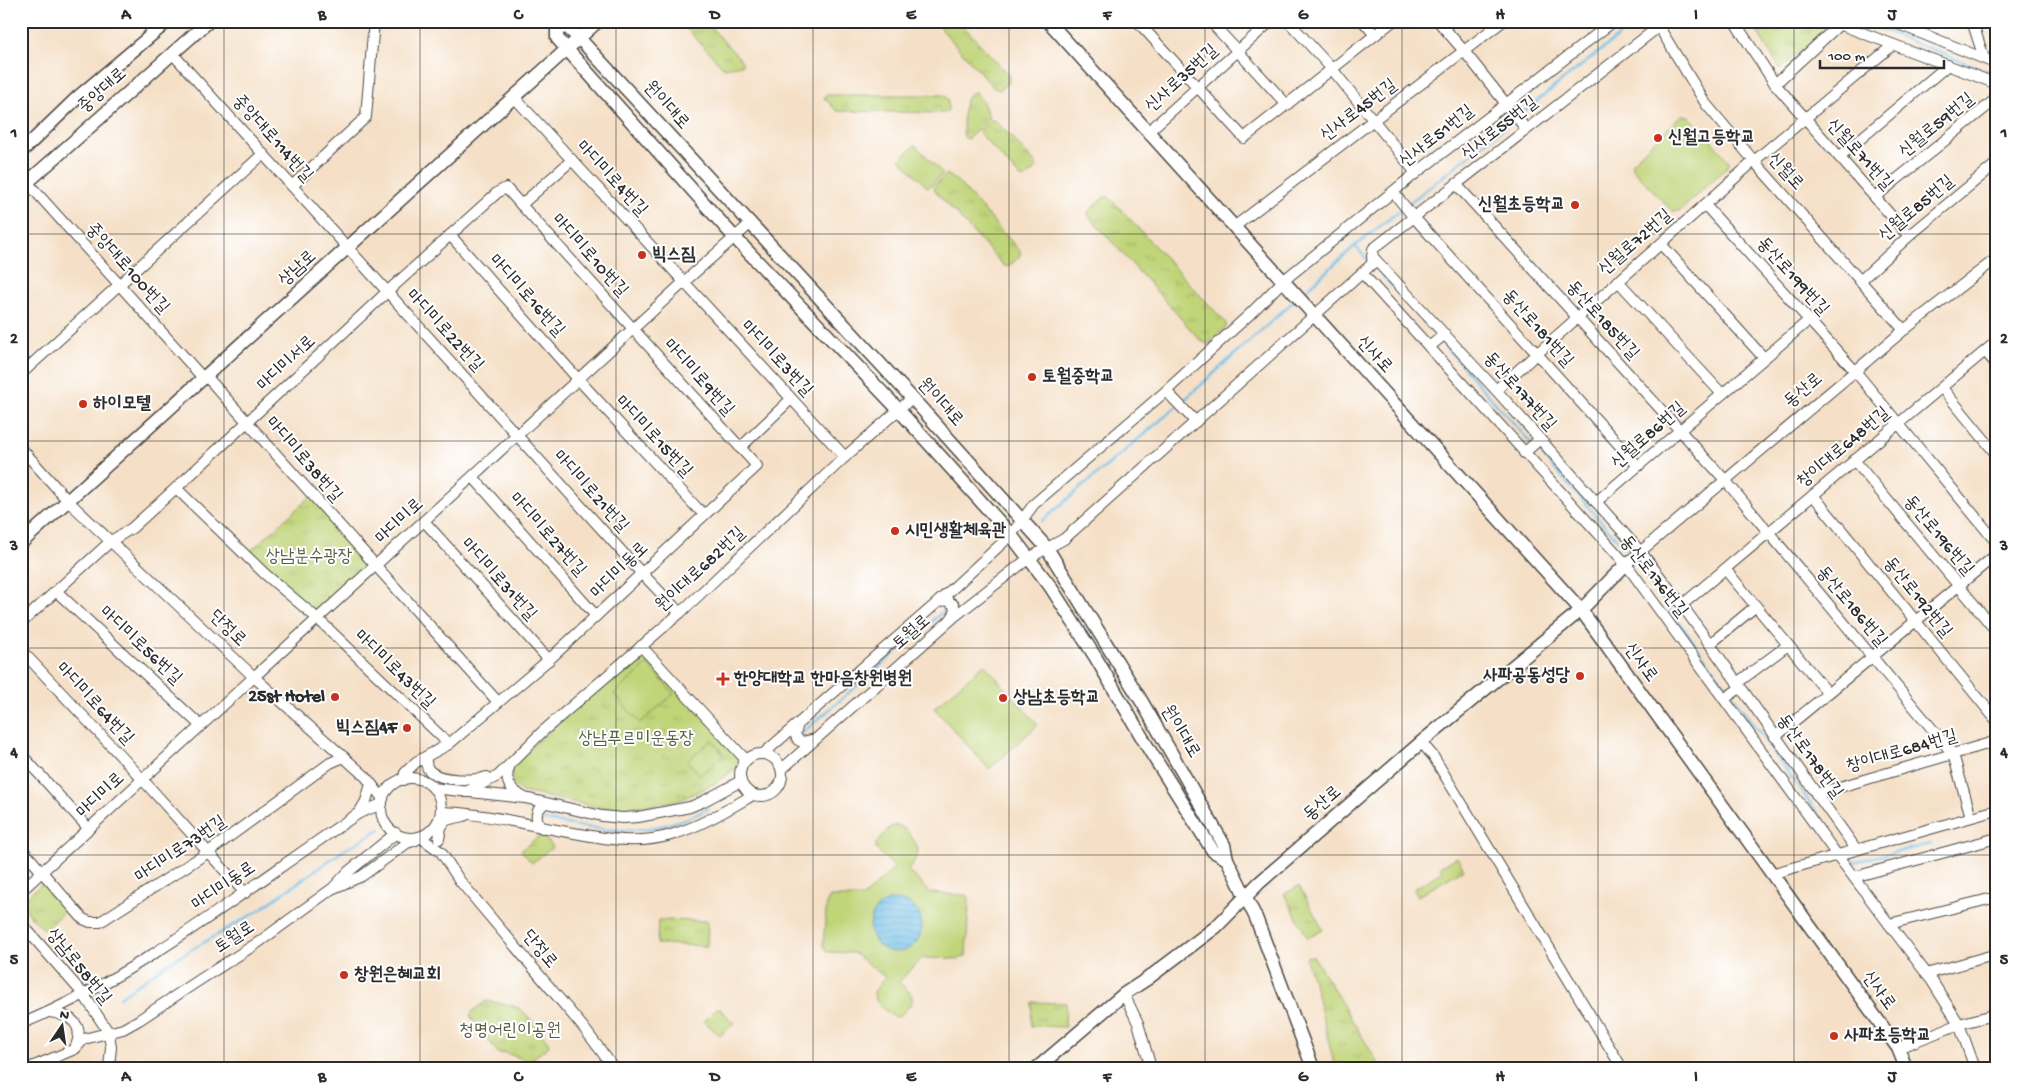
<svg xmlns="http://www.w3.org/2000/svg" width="2018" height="1089" viewBox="0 0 2018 1089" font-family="'Gochi Hand','Poor Story',sans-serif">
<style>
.grass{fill:url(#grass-tufts);stroke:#768052}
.garden{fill:#c0d478;stroke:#768052}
.water{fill:url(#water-rules);stroke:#4c748a}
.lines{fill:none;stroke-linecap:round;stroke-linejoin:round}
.stream{stroke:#6cbee8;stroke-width:2.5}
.minor-casing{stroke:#494642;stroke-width:12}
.major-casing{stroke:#494642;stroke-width:15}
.minor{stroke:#fff;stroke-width:10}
.major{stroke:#fff;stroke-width:12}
.grid{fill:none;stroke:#2b2b2b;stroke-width:1;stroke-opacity:0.55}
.poi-dot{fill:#c8321e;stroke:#fff;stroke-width:2}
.labels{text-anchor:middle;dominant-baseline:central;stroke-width:4;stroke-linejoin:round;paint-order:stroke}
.street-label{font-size:18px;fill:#2b2b2b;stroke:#fff}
.poi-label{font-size:18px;font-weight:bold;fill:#2b2b2b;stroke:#fff;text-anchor:start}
.park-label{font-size:18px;fill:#585e42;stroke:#fff}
.neatline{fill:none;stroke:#2b2b2b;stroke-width:2}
.grid-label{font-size:16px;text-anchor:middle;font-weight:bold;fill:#2b2b2b}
</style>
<defs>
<pattern id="grass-tufts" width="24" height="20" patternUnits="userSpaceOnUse" patternTransform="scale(1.25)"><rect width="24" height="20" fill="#c0d478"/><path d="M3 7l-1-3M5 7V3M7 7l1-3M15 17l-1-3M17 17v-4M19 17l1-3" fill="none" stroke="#a5b668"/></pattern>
<pattern id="water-rules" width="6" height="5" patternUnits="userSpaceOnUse" patternTransform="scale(1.25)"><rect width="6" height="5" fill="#6cbee8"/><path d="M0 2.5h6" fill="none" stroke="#599bbc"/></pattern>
</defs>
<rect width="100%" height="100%" fill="#fff"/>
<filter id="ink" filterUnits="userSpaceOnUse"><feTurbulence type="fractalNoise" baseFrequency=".02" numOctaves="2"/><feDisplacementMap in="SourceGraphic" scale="10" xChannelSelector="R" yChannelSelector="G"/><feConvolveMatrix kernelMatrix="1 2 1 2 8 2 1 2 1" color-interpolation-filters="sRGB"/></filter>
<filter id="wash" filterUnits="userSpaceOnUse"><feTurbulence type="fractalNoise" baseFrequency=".0096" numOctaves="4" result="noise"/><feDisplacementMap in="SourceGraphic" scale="20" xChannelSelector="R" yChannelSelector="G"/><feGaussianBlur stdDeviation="1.12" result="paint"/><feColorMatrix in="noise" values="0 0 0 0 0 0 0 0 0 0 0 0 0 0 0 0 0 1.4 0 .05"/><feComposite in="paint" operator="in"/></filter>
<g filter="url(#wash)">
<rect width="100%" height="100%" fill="#f5e0c7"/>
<g class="grass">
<polygon points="679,21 705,21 742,61 742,65 724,68"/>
<polygon points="934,21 959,21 1009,76 1009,82 999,90 994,88"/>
<polygon points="1751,21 1816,21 1829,26 1780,69"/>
<path d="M975,92L983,102L989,118L968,139L964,137L963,133C964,120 960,96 975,92Z"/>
<polygon points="826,95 943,95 948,99 948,110 945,113 837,111 824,98"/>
<polygon points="990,120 996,121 1036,164 1037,168 1025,178 1021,178 980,134 980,130"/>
<polygon points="947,174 958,182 1020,251 1020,256 1008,267 1003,265 935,191 934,186"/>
<polygon points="1104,197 1109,197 1113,201 1226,323 1226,328 1207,344 1201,341 1088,215 1089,211"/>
<polygon points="312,495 375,566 318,619 246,555"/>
<polygon points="641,646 746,760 716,783 680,800 643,806 608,809 522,792 513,785 511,766"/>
<polygon points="542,834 553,847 532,863 521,850"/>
<polygon points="1457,857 1464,869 1418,896 1414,889 1443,871 1440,867"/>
<path d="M43,883L67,908L46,929C41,928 38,924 34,920C17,901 27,896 43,883Z"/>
<polygon points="1299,886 1323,930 1308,938 1284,894"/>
<polygon points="658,920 708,921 707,946 657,944"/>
<polygon points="1308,956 1314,957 1381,1068 1335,1068 1316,990 1306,959"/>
<polygon points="486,1001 510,1005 519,1008 528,1016 549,1043 548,1047 529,1061 505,1053 499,1054 470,1016 473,1011"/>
<polygon points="1032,1002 1066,1003 1065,1027 1031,1026"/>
<polygon points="718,1007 734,1023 720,1036 704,1021"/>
</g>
<g class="garden">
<polygon points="1682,115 1689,116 1729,161 1729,165 1680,211 1672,211 1632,168 1631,163"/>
<polygon points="915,145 943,174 928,188 900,159"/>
<polygon points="648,664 674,694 640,723 614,694"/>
<polygon points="984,664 1038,725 989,769 934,708"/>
<polygon points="712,740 724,755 700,775 687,761"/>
<path d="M897,825C904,827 906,830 910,835C922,851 919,855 908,870L930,893L965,895L969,897V901L966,956L959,959L922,958L899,982C909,992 919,997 906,1010C903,1013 900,1017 896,1017C889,1017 879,1004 875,999L874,992L885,977L854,953L827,952L823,944L827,902L830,897H863L893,869L894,867L876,849V844L890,827Z"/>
</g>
<circle class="water" cx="896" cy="926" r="26"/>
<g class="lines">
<g class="stream">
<polyline points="1860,21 1997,75"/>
<polyline points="1519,115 1638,21"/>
<polyline points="1408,204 1515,119"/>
<polyline points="1355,246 1368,260"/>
<polyline points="1374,266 1436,336"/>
<polyline points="1301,294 1355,246 1404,207"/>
<polyline points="1440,341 1531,443"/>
<polyline points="1181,403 1295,300"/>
<polyline points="1535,447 1631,555"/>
<polyline points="1042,521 1176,407"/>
<polyline points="1634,560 1729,691"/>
<polyline points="1732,695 1845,851"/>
<polyline points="801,734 947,608"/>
<path d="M539,819C605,831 645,840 708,809"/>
<polyline points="1848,855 1853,862 1931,844"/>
<polyline points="120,997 165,965 258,911 341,852 380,829"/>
</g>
</g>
</g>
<g filter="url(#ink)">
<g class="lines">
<defs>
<g id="minor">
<polyline points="144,21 155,33"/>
<polyline points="1137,21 1244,138 1393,21"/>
<polyline points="1210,21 1287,105"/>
<polyline points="1288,21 1332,69 1416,173"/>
<polyline points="1363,21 1375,35"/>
<polyline points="1438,21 1464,51 1526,129"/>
<polyline points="1734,21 1775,84 1909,236"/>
<polyline points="1831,21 1997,84"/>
<polyline points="1891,21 1997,64"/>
<polyline points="1972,21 1984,58"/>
<polyline points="1656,22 1706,104 1754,161 1904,330"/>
<polyline points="172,53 634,565 680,613"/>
<polyline points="1775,84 1843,21"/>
<polyline points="514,97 845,457"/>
<polyline points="1148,132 1271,21"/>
<polyline points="1839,157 1948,65"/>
<polyline points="27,182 203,378"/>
<polyline points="1456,184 1725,480 1953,754 1971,817"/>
<polyline points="292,186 366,117 374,21"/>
<polyline points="1393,192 1411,214 1638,466"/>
<polyline points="1875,197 1996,99"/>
<polyline points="521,205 572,160"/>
<polyline points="1705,205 1855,371 1997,543"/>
<polyline points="1234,227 1503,21"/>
<polyline points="450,235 578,379 697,508 705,514"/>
<polyline points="1661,244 1764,358"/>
<polyline points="1372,256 1496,390 1640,551 1682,605 1856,849"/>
<polyline points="1362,273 1626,564 1837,855 1932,981 1959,1024 1975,1068"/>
<polyline points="1618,281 1722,394"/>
<polyline points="1860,281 1909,236 1997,163"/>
<polyline points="1429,347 1445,334"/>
<polyline points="1985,351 1997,365"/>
<polyline points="21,374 263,154"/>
<polyline points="206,376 498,702"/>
<polyline points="1942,388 1997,455"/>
<polyline points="1496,390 1754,161 1893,45"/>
<polyline points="1166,391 1196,422"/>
<polyline points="21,448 68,501 254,677 366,777 383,799"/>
<polyline points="740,448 791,399"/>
<polyline points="1524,453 1540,439"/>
<polyline points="1854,460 1997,632"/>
<polyline points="473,477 596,616"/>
<polyline points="176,488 265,574 318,619 449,744"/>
<polyline points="1813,495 1997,721"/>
<polyline points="1596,502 1809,320"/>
<polyline points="424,521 549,660"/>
<polyline points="1628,562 1904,330 1997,258"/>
<polyline points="1725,569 1828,693"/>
<polyline points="56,591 201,726"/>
<polyline points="938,602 947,600 954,605 955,613 951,619"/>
<polyline points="1682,605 1997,341"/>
<polyline points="21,623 111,541 132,528 187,478 387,292 498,192 506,188 757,466 552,657 449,744 416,762 405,773 403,780"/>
<polyline points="1710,644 1756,606"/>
<polyline points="641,646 746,760"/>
<polyline points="21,650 133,769 245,893"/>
<polyline points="1737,683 1788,645"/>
<polyline points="1724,699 1740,688"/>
<polyline points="798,724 795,734 798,740 803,742 815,739"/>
<polyline points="1775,737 1997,554"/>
<polyline points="1421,742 1433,756 1622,1068"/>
<circle cx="761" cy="775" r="21"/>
<polyline points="21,754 89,829"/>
<polyline points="763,754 938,602 1011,535 1034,504 1166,391 1250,314 1283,281 1416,173 1614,21"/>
<path d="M426,761C426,765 427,769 431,772C442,781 474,781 487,777"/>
<path d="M510,765C503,781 510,789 523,797"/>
<polyline points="782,769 955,616 1029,558 1064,539 1372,264 1373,249 1666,21"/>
<circle cx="411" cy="808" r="30"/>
<polyline points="433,788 525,798 602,816 623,818 638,817 690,807 702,802 741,781"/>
<polyline points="466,792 498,776 542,732 680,613 847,455 912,398"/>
<polyline points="1816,794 1997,741"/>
<path d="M441,812C488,813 534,827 580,834C611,840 641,844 671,835C701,826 727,810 753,795"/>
<polyline points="359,813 366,801 371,784"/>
<path d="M542,828C534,818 535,811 545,803"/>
<polyline points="420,837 441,852 460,881 583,1027 614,1068"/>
<polyline points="439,839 441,827 446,820 464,816"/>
<polyline points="21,848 83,919 90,922 100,922 207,853 330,763 344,757"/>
<polyline points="1771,874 1997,810"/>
<polyline points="1854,877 1997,838"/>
<polyline points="334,888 362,876 407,843 416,840"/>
<polyline points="21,891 684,282 751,223"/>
<polyline points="21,923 84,995 109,1033 111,1047 109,1068"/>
<polyline points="1889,924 1997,897"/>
<polyline points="1926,974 1997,954"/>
<polyline points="1124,994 1138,1023 1151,1068"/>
<path d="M50,1012C70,1015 85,1024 76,1046"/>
<path d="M21,1024C144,973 249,886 359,813L382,804"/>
<polyline points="1898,1048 1959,1024 1997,1014"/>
<polyline points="29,1068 75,1049 84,1039 123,1029 139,1020 201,979 259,942 333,888 348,872 396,833"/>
</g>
<g id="major">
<polyline points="551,21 557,27 568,28 579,38 912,398 1047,548 1142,702 1224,845 1227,859 1256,918 1313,1068"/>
<polyline points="1048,21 1581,610 1898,1048 1906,1068"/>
<polyline points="557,27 557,38 735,238 898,409 1011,535 1050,586 1096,658 1150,751 1213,851 1227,859"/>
<polyline points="21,152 78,97 168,21"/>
<polyline points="21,188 209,21"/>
<polyline points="21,543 598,21"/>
<polyline points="1037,1068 1124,994 1147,979 1216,927 1259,883 1425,739 1581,610 1628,562"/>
</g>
</defs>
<use href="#minor" class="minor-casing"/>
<use href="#major" class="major-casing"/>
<use href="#minor" class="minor"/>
<use href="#major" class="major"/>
</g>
</g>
<path class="grid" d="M224,21V1068M420,21V1068M616,21V1068M813,21V1068M1009,21V1068M1205,21V1068M1402,21V1068M1598,21V1068M1794,21V1068M21,234H1997M21,441H1997M21,648H1997M21,855H1997"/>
<g class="poi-dot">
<circle cx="1658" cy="138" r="5"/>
<circle cx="1575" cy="205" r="5"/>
<circle cx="642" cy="255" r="5"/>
<circle cx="1032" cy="377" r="5"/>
<circle cx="83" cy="404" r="5"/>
<circle cx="895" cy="531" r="5"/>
<circle cx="1580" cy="676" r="5"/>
<path d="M720.5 671.5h5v5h5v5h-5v5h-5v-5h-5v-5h5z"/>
<circle cx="335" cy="697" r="5"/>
<circle cx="1003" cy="698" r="5"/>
<circle cx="407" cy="728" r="5"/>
<circle cx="344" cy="975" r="5"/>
<circle cx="1834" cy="1036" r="5"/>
</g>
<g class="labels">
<g class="street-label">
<text transform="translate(1182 79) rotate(-42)">신사로35번길</text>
<text transform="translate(103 91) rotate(-42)">중앙대로</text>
<text transform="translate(666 106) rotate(48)">원이대로</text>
<text transform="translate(1359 111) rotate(-37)">신사로45번길</text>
<text transform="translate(1937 126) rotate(-39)">신월로59번길</text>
<text transform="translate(1500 129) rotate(-38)">신사로55번길</text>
<text transform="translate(1437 137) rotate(-38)">신사로51번길</text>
<text transform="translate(272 139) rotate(48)">중앙대로114번길</text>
<text transform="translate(1859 155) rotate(48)">신월로71번길</text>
<text transform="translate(1785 172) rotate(48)">신월로</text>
<text transform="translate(611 179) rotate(47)">마디미로4번길</text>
<text transform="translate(1917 209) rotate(-40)">신월로85번길</text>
<text transform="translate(1636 243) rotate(-41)">신월로72번길</text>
<text transform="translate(589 256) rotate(48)">마디미로10번길</text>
<text transform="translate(127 269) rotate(48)">중앙대로100번길</text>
<text transform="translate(298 269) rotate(-42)">상남로</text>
<text transform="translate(1792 277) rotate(48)">동산로199번길</text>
<text transform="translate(526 296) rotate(48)">마디미로16번길</text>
<text transform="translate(1602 321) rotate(48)">동산로185번길</text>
<text transform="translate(1537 329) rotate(48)">동산로181번길</text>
<text transform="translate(444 331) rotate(47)">마디미로22번길</text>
<text transform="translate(1374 355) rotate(48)">신사로</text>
<text transform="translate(776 359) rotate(47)">마디미로3번길</text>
<text transform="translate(287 364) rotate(-43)">마디미서로</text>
<text transform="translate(698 378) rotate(48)">마디미로9번길</text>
<text transform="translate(1804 391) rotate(-40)">동산로</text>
<text transform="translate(1519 392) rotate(48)">동산로177번길</text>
<text transform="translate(940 403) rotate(48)">원이대로</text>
<text transform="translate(1649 436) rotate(-41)">신월로86번길</text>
<text transform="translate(653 437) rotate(47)">마디미로15번길</text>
<text transform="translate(1844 448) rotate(-40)">창이대로648번길</text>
<text transform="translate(303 460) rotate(49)">마디미로38번길</text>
<text transform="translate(590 492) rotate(48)">마디미로21번길</text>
<text transform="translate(400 522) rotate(-43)">마디미로</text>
<text transform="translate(547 535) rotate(48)">마디미로27번길</text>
<text transform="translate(1938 536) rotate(50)">동산로196번길</text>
<text transform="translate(701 570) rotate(-43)">원이대로682번길</text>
<text transform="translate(620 571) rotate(-44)">마디미동로</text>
<text transform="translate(1653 577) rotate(52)">동산로176번길</text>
<text transform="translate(498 580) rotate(48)">마디미로31번길</text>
<text transform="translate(1917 598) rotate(51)">동산로192번길</text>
<text transform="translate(1851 607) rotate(50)">동산로186번길</text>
<text transform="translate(227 629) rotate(44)">단정로</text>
<text transform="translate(912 633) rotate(-41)">토월로</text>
<text transform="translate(140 646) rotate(43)">마디미로56번길</text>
<text transform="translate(1640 663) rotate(54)">신사로</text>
<text transform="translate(394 670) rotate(44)">마디미로43번길</text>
<text transform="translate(94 704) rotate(47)">마디미로64번길</text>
<text transform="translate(1180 732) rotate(59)">원이대로</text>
<text transform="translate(1902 752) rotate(-16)">창이대로684번길</text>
<text transform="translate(1809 757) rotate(54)">동산로178번길</text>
<text transform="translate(101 796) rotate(-43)">마디미로</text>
<text transform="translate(1323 804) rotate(-41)">동산로</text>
<text transform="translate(181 850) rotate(-34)">마디미로73번길</text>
<text transform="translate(224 887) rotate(-34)">마디미동로</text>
<text transform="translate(235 938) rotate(-33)">토월로</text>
<text transform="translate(539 950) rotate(50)">단정로</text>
<text transform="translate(78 967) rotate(51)">상남로58번길</text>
<text transform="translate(1878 991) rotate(54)">신사로</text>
</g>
<g class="poi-label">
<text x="1668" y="138">신월고등학교</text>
<text x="1565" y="205" text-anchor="end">신월초등학교</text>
<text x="652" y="255">빅스짐</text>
<text x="1042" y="377">토월중학교</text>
<text x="93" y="404">하이모텔</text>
<text x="905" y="531">시민생활체육관</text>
<text x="1570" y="676" text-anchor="end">사파공동성당</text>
<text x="734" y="679">한양대학교 한마음창원병원</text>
<text x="325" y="697" text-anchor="end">25st Hotel</text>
<text x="1013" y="698">상남초등학교</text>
<text x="397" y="728" text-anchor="end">빅스짐4F</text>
<text x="354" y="975">창원은혜교회</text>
<text x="1844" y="1036">사파초등학교</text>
</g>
<g class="park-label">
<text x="309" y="557">상남분수광장</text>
<text x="636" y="739">상남푸르미운동장</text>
<text x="510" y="1031">청명어린이공원</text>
</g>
</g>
<rect width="2018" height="1089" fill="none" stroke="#fff" stroke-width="55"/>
<g transform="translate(62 1026) rotate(13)" stroke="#ffffff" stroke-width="4" paint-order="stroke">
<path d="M0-4L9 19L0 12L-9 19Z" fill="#2b2b2b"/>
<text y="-8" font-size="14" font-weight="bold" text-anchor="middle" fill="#2b2b2b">N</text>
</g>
<path d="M1820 60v8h124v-8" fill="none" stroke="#2b2b2b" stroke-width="2.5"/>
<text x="1828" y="60" font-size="15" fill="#2b2b2b" stroke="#ffffff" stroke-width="4" paint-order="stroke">100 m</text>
<rect x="28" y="28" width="1962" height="1034" class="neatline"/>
<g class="grid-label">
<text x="126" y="19">A</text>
<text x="322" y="19">B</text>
<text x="518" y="19">C</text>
<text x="715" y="19">D</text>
<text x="911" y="19">E</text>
<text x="1107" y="19">F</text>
<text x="1303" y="19">G</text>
<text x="1500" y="19">H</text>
<text x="1696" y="19">I</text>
<text x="1892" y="19">J</text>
<text x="14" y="137">1</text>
<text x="2004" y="137">1</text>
<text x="14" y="343">2</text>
<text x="2004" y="343">2</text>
<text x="14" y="550">3</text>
<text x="2004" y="550">3</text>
<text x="14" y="757">4</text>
<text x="2004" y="757">4</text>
<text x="14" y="964">5</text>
<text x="2004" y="964">5</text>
<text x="126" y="1081">A</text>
<text x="322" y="1081">B</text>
<text x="518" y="1081">C</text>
<text x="715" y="1081">D</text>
<text x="911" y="1081">E</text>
<text x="1107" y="1081">F</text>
<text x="1303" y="1081">G</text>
<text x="1500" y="1081">H</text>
<text x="1696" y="1081">I</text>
<text x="1892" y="1081">J</text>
</g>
</svg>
